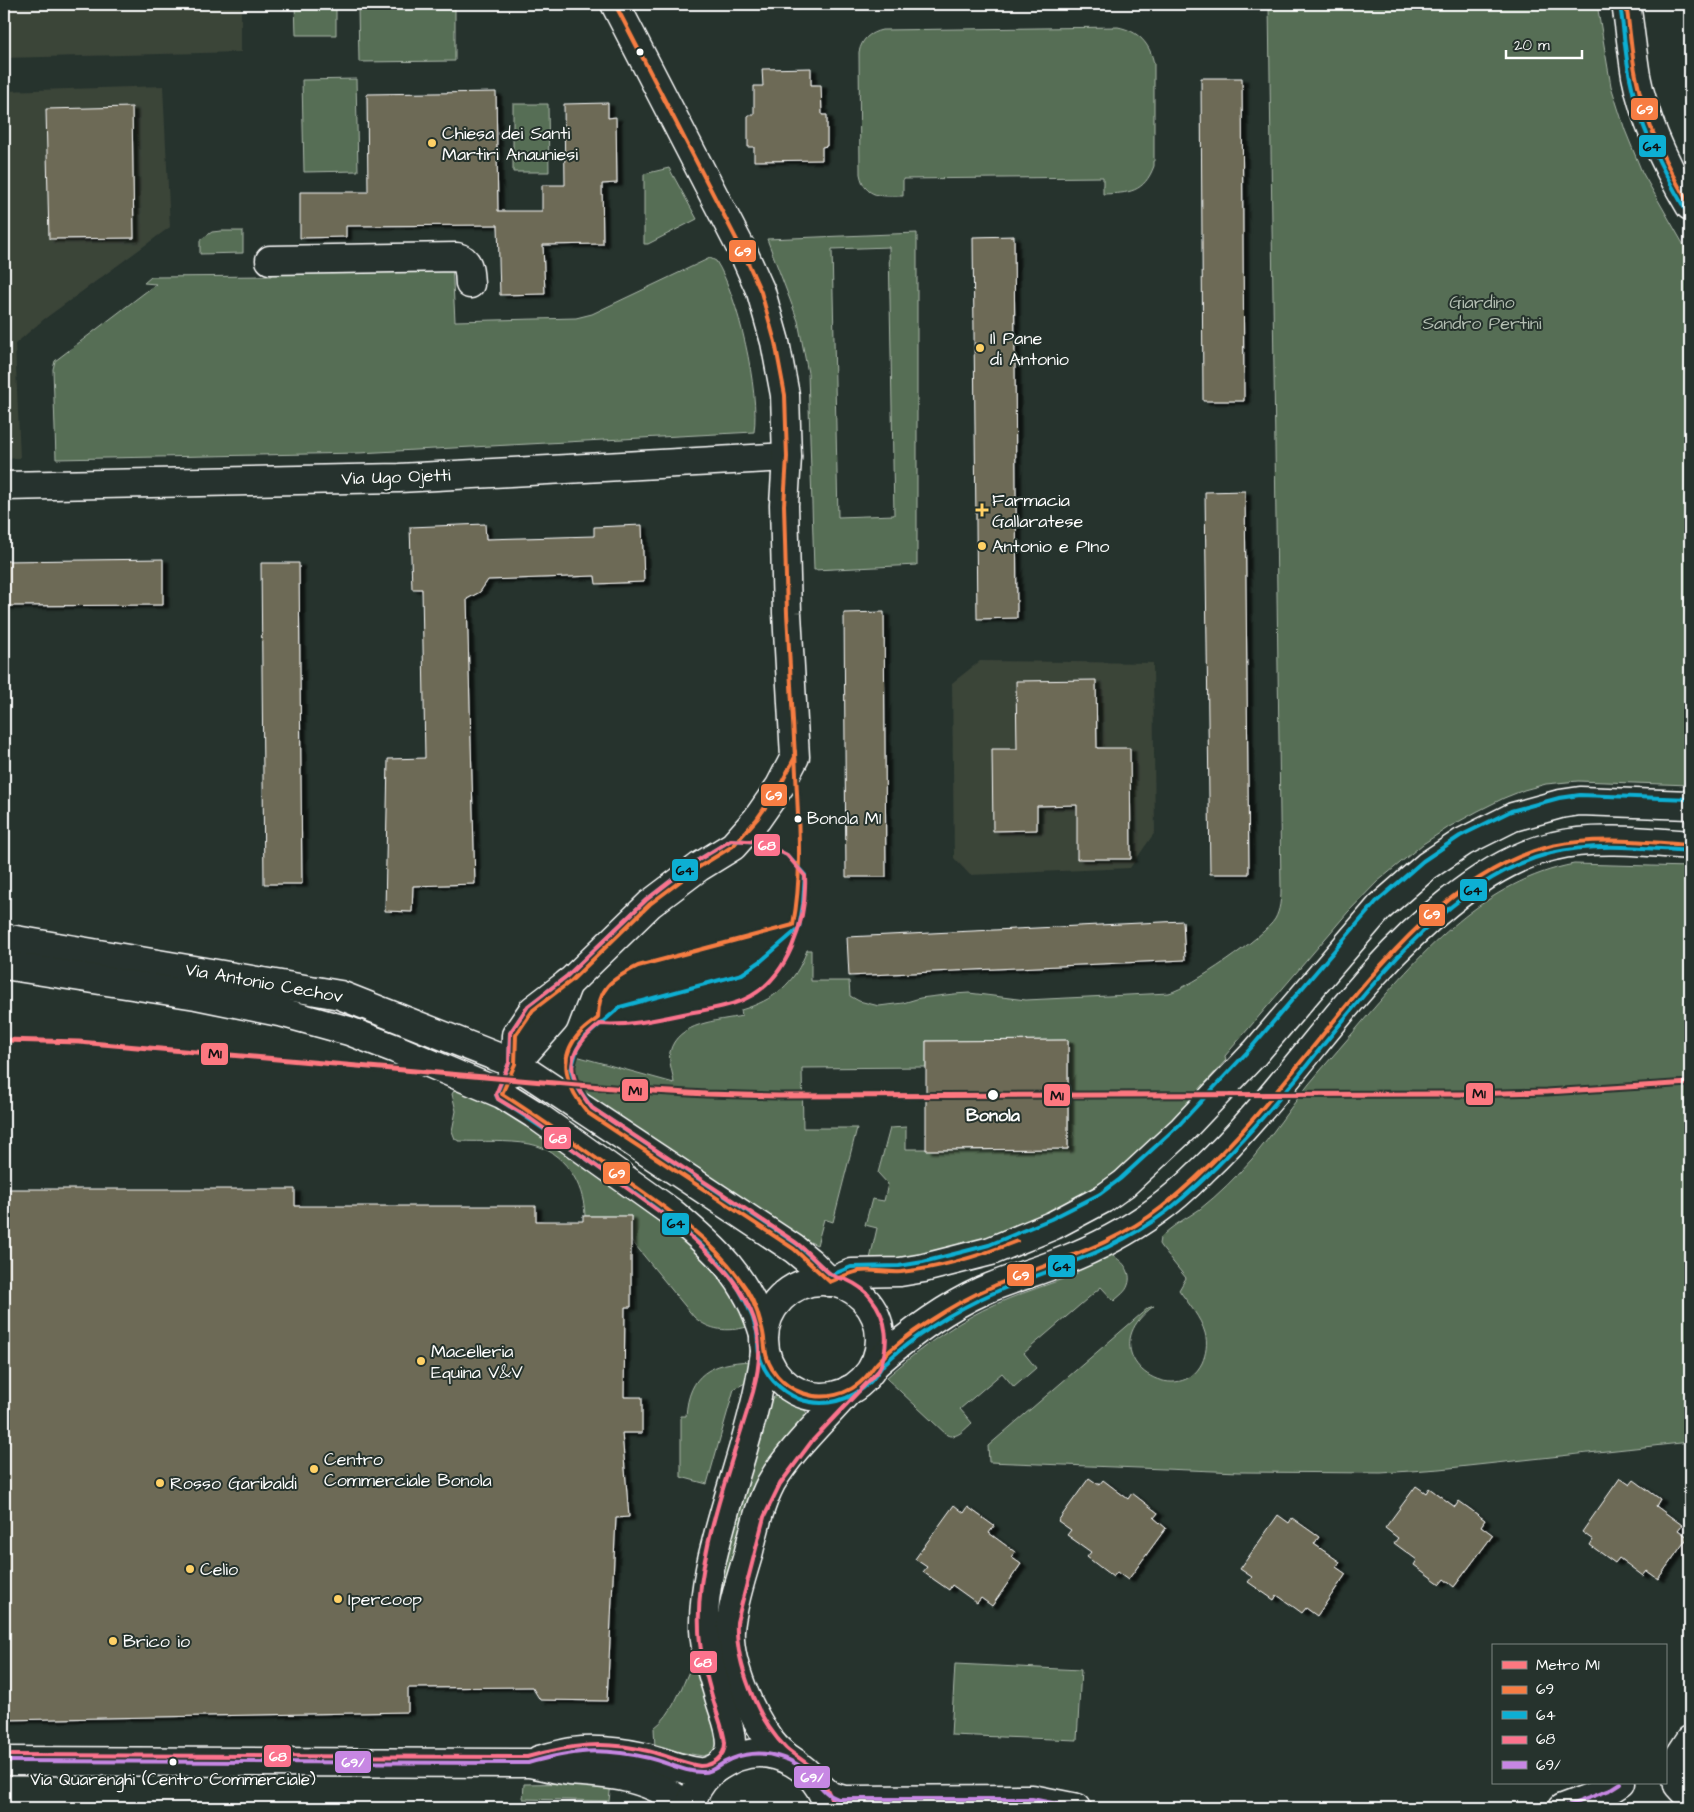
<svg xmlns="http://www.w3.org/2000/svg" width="1694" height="1812" viewBox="0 0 1694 1812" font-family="'Architects Daughter',sans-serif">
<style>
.built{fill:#3b4439}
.green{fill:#566e54;stroke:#aab6aa;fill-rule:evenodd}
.building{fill:#6d6a56;stroke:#fff;filter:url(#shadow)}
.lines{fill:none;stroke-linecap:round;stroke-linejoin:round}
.minor-casing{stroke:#fff;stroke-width:31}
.minor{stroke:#26332d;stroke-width:28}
.bus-1-casing{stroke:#26332d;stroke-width:8}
.bus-2-casing{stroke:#26332d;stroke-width:8}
.bus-3-casing{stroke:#26332d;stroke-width:8}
.bus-4-casing{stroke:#26332d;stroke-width:8}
.bus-1{stroke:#f77d43;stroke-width:4}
.bus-2{stroke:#0dafd3;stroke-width:4}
.bus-3{stroke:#fc738d;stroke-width:4}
.bus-4{stroke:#c787e3;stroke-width:4}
.metro-1-casing{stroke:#26332d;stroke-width:9}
.metro-1{stroke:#fd7880;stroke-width:5}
.bus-dot{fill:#fff;stroke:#26332d;stroke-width:2}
.poi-dot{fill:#ffd166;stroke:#26332d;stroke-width:2}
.labels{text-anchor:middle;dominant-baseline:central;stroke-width:4;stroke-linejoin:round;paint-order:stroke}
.bus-label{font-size:17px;fill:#fff;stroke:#26332d;text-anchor:start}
.poi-label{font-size:18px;fill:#fff;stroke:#26332d;text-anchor:start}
.park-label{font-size:18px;fill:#b3beb2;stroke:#26332d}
.street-label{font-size:18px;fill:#fff;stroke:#26332d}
.stop-label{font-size:18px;font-weight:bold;fill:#fff;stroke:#26332d}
.line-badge{stroke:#26332d;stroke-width:2}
.badge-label{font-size:14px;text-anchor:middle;font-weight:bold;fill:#fff}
.pale-badge-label{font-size:14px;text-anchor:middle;font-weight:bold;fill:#111}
</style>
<defs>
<filter id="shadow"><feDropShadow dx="5.5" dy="3" stdDeviation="1" flood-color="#0009"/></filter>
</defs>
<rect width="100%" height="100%" fill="#26332d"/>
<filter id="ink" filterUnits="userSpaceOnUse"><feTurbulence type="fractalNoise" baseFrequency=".02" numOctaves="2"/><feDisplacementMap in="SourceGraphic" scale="10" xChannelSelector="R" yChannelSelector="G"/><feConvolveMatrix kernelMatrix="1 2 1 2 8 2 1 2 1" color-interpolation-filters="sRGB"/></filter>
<g filter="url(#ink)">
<g class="built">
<polygon points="4,4 241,4 241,52 4,58"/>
<polygon points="163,86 170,227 43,320 15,344 20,458 4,459 4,91"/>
<polygon points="980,661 1153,663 1155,832 1130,868 970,875 954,858 952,683"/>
</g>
<g class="green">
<polygon points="295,4 336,4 336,35 296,35"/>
<path d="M1269,4H1597L1611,86L1625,130L1642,172L1690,256V785L1578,781L1546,784L1524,790L1504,798L1478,811L1449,827L1423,844L1377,882L1348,912L1225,1056L1226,1060C1195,1094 1164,1131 1129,1161C1078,1203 1016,1232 952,1247C925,1254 899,1260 870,1259L877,1228L865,1225L872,1199L884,1201L888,1184L878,1173L890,1128L906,1127V1149H1068V1040L926,1041V1067L802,1068L803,1128H857L833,1222L824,1219L817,1245L796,1236L583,1094C572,1082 571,1071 576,1056L674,1083C673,1073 668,1061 670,1052C677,1022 718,1021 742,1016L741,1010C774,1000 795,984 807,950H811V981H849L850,996L859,1001L879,1006L903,1003L920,998L954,994L969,993L1026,1000L1169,993C1191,987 1264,937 1275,919C1280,910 1281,900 1281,889Z"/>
<polygon points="455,6 455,61 359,62 358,7"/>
<path d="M1118,27C1138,31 1150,43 1154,64V166C1144,193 1129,193 1103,194V177L903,179V196C882,196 865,199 860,174L859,52C862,39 869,33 882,30Z"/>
<polygon points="356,79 358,171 304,172 302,80"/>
<polygon points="513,104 548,104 549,172 513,172"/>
<polygon points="669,168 697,219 648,244 644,244 644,174"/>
<polygon points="221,231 243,231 243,253 200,254 200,240 212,232"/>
<path d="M917,233V565L814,570L808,373L798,321L767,239ZM889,247L894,515L838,517L832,249Z"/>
<path d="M710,258L716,261C738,295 760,392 754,432L359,453L56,459L53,369L55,361L156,284L144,283L151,277L271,276V266L452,264L455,321L576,318L592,314Z"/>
<path d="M1574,864L1690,867V1442L1440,1469L1381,1473L1239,1472L989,1462L988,1446L1148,1308L1154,1306C1087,1354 1177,1413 1202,1363C1206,1354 1208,1343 1205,1333C1201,1318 1188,1303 1179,1290L1186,1278L1161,1247L1159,1244L1160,1238C1171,1226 1187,1218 1200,1209C1219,1194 1236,1177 1252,1159C1272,1135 1289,1109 1309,1084C1328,1061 1349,1038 1368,1015C1424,950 1485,881 1574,864Z"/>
<path d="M455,1089L486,1101L532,1128L674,1232L703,1258L718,1275L740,1307L747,1327C727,1332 710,1331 694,1317L631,1240V1216H585C584,1183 564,1151 530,1144C507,1140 482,1142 459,1141L455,1139L452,1131L456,1111L452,1094Z"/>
<path d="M1110,1255C1122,1259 1133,1272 1128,1285C1126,1292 1119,1296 1114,1301L1101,1287L1024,1353L1036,1368L1014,1387L1002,1373L960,1409L972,1423C964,1430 957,1439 947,1435L886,1378C912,1355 940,1334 970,1317C1003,1298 1042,1287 1077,1274L1076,1270L1106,1256Z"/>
<path d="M751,1361L747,1382L734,1389L707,1484L681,1477V1416H686C689,1373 711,1363 751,1361Z"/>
<polygon points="776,1396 789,1404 805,1410 807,1414 775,1453 752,1488 742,1517 727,1586 746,1717 737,1720 718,1665 717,1604 723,1570 740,1505 771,1399"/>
<polygon points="955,1664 1081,1670 1077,1740 951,1735"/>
<path d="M691,1667L701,1673L715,1714L718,1745L710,1754L703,1756L655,1748L654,1728C673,1714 681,1688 691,1667Z"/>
<polygon points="596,1783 611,1783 609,1801 523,1799 524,1784"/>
</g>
<g class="building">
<polygon points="811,68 811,85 821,85 822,115 827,115 827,146 822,147 822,160 754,161 754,147 748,147 748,115 754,115 754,86 763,86 762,69"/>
<polygon points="1201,78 1242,78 1244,401 1203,401"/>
<polygon points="496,92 498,211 542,211 542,185 565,185 564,104 608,103 608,118 616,117 617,183 602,184 603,244 543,245 545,294 500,295 498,225 346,226 346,237 300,238 300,192 368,192 367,94"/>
<polygon points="132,107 134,238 49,239 46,109"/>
<polygon points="1014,236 1017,618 977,619 973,237"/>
<polygon points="1245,491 1249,874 1210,874 1205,492"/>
<polygon points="485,524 486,539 594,536 594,527 642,525 644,582 596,584 595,576 488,580 480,592 467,599 475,884 413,886 412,912 385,911 388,759 425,758 422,589 412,589 410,527"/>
<polygon points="163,559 163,605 4,606 4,561"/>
<polygon points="261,563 299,563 302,884 264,884"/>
<polygon points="884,612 886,877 846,877 844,613"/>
<polygon points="1096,680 1097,748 1130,748 1131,859 1077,859 1077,805 1037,806 1037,830 993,831 992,749 1017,749 1016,681"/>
<polygon points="1183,921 1185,960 849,976 847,937"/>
<polygon points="1068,1040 1068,1149 926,1150 926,1041"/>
<polygon points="4,1189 295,1189 295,1206 536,1206 536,1221 583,1221 583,1216 631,1216 631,1307 625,1307 624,1397 642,1397 642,1433 622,1433 629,1517 616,1518 607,1701 540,1700 532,1687 408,1688 408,1712 4,1720"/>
<polygon points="1089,1478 1099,1485 1103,1480 1128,1499 1132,1493 1158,1513 1154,1518 1166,1528 1128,1580 1117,1572 1113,1577 1087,1557 1091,1552 1067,1535 1071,1530 1058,1521"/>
<polygon points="1620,1478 1630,1485 1634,1480 1660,1499 1656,1506 1682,1525 1678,1530 1688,1537 1658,1579 1647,1571 1643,1576 1619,1558 1615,1563 1590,1545 1593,1540 1582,1532"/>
<polygon points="1416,1486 1426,1493 1429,1488 1455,1507 1459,1501 1485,1520 1481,1526 1493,1535 1454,1587 1444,1579 1440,1584 1414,1565 1417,1560 1394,1543 1398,1538 1385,1528"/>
<polygon points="954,1505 964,1513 968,1507 994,1526 989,1533 1015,1552 1011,1557 1021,1564 992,1606 981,1598 977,1603 952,1585 949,1590 923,1572 927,1567 915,1559"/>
<polygon points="1278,1515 1289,1523 1292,1518 1319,1537 1314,1544 1340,1562 1336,1567 1346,1574 1317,1616 1306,1608 1302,1613 1277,1595 1274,1600 1248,1582 1252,1577 1240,1569"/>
</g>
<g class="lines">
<defs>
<g id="minor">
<path d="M1626,4C1630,28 1632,52 1636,76C1645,122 1666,166 1690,206"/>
<path d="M270,260L457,257C470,260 469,272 470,284"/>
<polyline points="4,486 399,478 787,457"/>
<polyline points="4,938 340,995 515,1064 794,1249 811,1263 830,1282"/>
<path d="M4,965L196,995L284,1013L349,1031L396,1049L502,1094L534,1114L671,1212C716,1249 747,1277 764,1334"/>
<polyline points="515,1064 516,1035 533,1010 571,981 650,904 699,867 733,846 757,819 780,786 795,757 787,613 784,505 787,457 785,395 775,342 761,292 744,254 615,4"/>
<polyline points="512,1072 515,1064 554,1020 568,983"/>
<circle cx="822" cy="1339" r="58"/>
<polyline points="830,1282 852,1273 900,1272 924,1268 991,1251 1054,1225 1103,1199 1124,1184 1183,1129 1255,1053 1380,907 1427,866 1463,842 1513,817 1560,804 1580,801 1690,805"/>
<path d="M874,1365C907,1336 942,1309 982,1291C1009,1279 1036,1272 1063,1261C1096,1248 1127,1232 1156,1211C1173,1199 1188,1185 1202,1171C1291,1088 1352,979 1448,903C1479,878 1514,855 1554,846C1593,836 1650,842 1690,845"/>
<polyline points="1690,1740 1675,1763 1678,1785 1690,1798"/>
<path d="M539,1760C550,1757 561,1754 572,1752C595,1749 622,1752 644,1757C662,1761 680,1770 699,1772C713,1774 724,1761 737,1757C776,1743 818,1769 828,1808"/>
<path d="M4,1761L528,1763C542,1765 556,1769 570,1771C603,1774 626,1774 657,1788C668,1792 679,1798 685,1808"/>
<path d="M797,1764C788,1758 778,1752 771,1742C751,1715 728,1664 730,1630C732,1605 741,1579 748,1555C754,1531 759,1506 771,1483C791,1449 823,1420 849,1390"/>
<polyline points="820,1787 830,1796 844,1800 1032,1799 1077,1808"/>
<path d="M690,1808C693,1795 700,1782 710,1773C718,1766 727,1761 730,1751C734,1736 725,1716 721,1703C714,1679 705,1654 704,1629C703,1588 714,1549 725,1510C740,1458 758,1406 765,1352"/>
<polyline points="1562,1808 1610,1790 1621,1783"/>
</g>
</defs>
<use href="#minor" class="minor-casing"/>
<use href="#minor" class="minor"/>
<defs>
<g id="bus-1">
<path d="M615,4L744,254L761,292L775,342L785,395L787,457L784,505L787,613L795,757L780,786L757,819L733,846L699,867L650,904L571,981L533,1010L516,1035L515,1064L502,1094C543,1120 583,1149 622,1177C663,1206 708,1236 738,1277C749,1291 757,1308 761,1325C764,1333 764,1340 765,1348C767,1369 783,1386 802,1393C824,1401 849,1395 865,1378C871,1372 874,1365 880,1360C894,1346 911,1333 928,1322C949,1308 972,1295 996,1285C1055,1260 1110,1248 1162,1207C1210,1169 1251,1123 1290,1075C1358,993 1443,871 1552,846C1597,836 1645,842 1690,845"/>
<path d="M1626,4C1630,28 1631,52 1636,76C1645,123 1666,165 1690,206"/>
<path d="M795,751C797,809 804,868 793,925L638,966C612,979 598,987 598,1018C592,1023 585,1027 580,1033C555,1059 568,1089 588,1113L794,1249L830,1282C839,1278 849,1273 859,1271C873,1269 887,1273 901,1272C939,1268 982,1255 1017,1241"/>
</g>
<g id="bus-2">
<path d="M1620,5C1624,29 1625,54 1630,78C1639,125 1661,168 1685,209"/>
<path d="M1690,851C1644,848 1596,842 1551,853C1445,880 1362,998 1296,1079C1256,1126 1215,1173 1167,1211C1114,1252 1060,1265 1000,1290C977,1300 954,1312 933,1326C916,1337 899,1350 884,1364C879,1370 875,1377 870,1382C851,1401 824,1408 799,1399C780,1391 764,1375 759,1354C758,1347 758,1339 757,1332C752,1312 742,1292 730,1276C700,1238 658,1210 619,1182C579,1154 540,1125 498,1099L496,1095L509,1063L510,1033L528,1006L567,976L646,900L695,862L731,840L760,842L787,855L805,875L803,904L799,928L761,961L742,974L620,1007L583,1039L577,1049L571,1070L575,1084L592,1108L797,1244L831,1275L851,1267L899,1266L923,1262L989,1245L1051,1219L1100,1194L1120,1179L1179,1125L1250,1049L1376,902L1423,861L1460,836L1511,811L1559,798L1580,795L1690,799"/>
</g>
<path id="bus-3" d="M4,1755L527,1757C570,1745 604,1740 648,1751C666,1755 682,1763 700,1766C712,1766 725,1757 725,1743C724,1733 720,1722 717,1713C710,1690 703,1667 700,1643C691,1565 731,1467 753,1392C757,1377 760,1362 759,1346C757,1291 706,1249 667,1217L531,1119L498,1099L496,1094L509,1063L510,1033L528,1006L567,976L646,900L695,862L731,840L761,842L787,855L805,876C807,920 788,980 745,999C726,1008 703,1010 683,1014C655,1020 628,1026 600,1024C565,1052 564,1074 592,1108C660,1153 728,1197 795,1242C809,1252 820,1267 832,1275C836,1278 842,1278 847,1280C856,1284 865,1290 871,1298C888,1319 890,1345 879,1370L812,1441L780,1484L764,1517L737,1622C735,1661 757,1720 786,1748C796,1757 810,1764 819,1775C826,1784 830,1795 834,1806"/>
<g id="bus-4">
<path d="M4,1761L528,1763C574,1750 601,1747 649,1758C667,1762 685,1773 704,1772C712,1772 718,1766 725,1762C742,1753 762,1751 780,1757C791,1760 801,1766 810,1774C819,1784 825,1795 838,1799H1032L1077,1808"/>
<polyline points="1562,1808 1610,1790 1621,1783"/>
</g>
</defs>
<use href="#bus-1" class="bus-1-casing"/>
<use href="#bus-2" class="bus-2-casing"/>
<use href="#bus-3" class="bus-3-casing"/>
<use href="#bus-4" class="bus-4-casing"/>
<use href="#bus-1" class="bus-1"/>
<use href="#bus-2" class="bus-2"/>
<use href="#bus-3" class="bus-3"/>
<use href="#bus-4" class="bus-4"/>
<defs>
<polyline id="metro-1" points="4,1040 79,1042 636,1090 706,1094 778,1096 1464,1094 1547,1092 1690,1083"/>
</defs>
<use href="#metro-1" class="metro-1-casing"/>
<use href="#metro-1" class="metro-1"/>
</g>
</g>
<g class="bus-dot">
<circle cx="640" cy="52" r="4.5"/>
<circle cx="798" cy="819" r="4.5"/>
<circle cx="993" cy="1095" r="6"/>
<circle cx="173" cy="1762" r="4.5"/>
</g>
<g class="poi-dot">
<circle cx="432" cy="143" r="5"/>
<circle cx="980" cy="348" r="5"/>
<path d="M979.5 502.5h5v5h5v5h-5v5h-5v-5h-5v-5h5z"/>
<circle cx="982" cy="546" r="5"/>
<circle cx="421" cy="1361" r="5"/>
<circle cx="314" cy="1469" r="5"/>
<circle cx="160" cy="1483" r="5"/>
<circle cx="190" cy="1569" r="5"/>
<circle cx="338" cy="1599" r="5"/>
<circle cx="113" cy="1641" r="5"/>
</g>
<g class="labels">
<g class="bus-label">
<text x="807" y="819">Bonola M1</text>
<text x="173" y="1780" text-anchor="middle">Via Quarenghi (Centro Commerciale)</text>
</g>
<g class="poi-label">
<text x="442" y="133">Chiesa dei Santi<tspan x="442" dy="21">Martiri Anauniesi</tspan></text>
<text x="990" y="338">Il Pane<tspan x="990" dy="21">di Antonio</tspan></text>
<text x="992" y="500">Farmacia<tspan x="992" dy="21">Gallaratese</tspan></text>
<text x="992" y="546">Antonio e PIno</text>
<text x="431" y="1351">Macelleria<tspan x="431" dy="21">Equina V&amp;V</tspan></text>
<text x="324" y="1459">Centro<tspan x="324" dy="21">Commerciale Bonola</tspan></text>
<text x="170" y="1483">Rosso Garibaldi</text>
<text x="200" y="1569">Celio</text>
<text x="348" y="1599">Ipercoop</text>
<text x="123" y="1641">Brico io</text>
</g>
<g class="park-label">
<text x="1482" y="302">Giardino<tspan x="1482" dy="21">Sandro Pertini</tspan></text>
</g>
<g class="street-label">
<text transform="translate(396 477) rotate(-2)">Via Ugo Ojetti</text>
<text transform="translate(264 983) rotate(10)">Via Antonio Cechov</text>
</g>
<g class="stop-label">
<text x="993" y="1115">Bonola</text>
</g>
</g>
<g class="line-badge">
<rect x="1630" y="97" width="29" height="24" rx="5" fill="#f77d43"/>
<rect x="1638" y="134" width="29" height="24" rx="5" fill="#0dafd3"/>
<rect x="728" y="239" width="29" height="24" rx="5" fill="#f77d43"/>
<rect x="760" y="783" width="28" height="24" rx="5" fill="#f77d43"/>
<rect x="753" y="833" width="28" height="24" rx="5" fill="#fc738d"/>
<rect x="671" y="858" width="28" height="24" rx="5" fill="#0dafd3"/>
<rect x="1459" y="878" width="29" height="24" rx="5" fill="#0dafd3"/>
<rect x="1418" y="903" width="28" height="24" rx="5" fill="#f77d43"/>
<rect x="200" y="1042" width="29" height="24" rx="5" fill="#fd7880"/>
<rect x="621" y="1078" width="28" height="24" rx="5" fill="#fd7880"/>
<rect x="1465" y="1082" width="29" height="24" rx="5" fill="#fd7880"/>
<rect x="1043" y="1083" width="28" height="24" rx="5" fill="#fd7880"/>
<rect x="543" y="1126" width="29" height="24" rx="5" fill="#fc738d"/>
<rect x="602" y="1161" width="29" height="24" rx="5" fill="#f77d43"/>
<rect x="661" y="1212" width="29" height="24" rx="5" fill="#0dafd3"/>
<rect x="1047" y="1254" width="29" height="24" rx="5" fill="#0dafd3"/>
<rect x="1006" y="1263" width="29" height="24" rx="5" fill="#f77d43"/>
<rect x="689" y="1650" width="29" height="24" rx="5" fill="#fc738d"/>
<rect x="263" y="1744" width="29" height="24" rx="5" fill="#fc738d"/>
<rect x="334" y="1750" width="38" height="24" rx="5" fill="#c787e3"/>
<rect x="793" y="1765" width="38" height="24" rx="5" fill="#c787e3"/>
</g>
<g class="badge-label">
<text x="1645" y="114">69</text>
<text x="743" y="256">69</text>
<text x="774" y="800">69</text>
<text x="767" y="850">68</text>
<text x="1432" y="919">69</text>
<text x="558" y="1143">68</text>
<text x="617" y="1178">69</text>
<text x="1021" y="1280">69</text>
<text x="703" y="1667">68</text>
<text x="278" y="1761">68</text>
<text x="353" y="1767">69/</text>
<text x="812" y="1782">69/</text>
</g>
<g class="pale-badge-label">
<text x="1652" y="151">64</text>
<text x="685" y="875">64</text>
<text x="1473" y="895">64</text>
<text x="215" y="1058">M1</text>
<text x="635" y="1095">M1</text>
<text x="1479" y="1098">M1</text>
<text x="1057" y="1100">M1</text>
<text x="676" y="1228">64</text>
<text x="1062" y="1271">64</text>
</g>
<rect width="1694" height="1812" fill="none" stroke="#26332d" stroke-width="20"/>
<rect x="10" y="10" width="1674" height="1792" fill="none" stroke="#fff" stroke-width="2" filter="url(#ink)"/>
<rect x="1492" y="1644" width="175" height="140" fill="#26332d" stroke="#7d8581"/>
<rect x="1502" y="1661" width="25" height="8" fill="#fd7880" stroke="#7d8581"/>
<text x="1536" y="1670" font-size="15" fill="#ffffff">Metro M1</text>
<rect x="1502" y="1686" width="25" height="8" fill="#f77d43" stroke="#7d8581"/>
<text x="1536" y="1694" font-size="15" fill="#ffffff">69</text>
<rect x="1502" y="1711" width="25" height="8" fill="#0dafd3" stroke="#7d8581"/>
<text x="1536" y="1720" font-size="15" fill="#ffffff">64</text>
<rect x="1502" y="1736" width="25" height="8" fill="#fc738d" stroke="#7d8581"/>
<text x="1536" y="1744" font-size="15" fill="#ffffff">68</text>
<rect x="1502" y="1761" width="25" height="8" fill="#c787e3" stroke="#7d8581"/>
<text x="1536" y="1770" font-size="15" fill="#ffffff">69/</text>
<path d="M1506 50v8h76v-8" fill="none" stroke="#ffffff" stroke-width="2.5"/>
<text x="1514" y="50" font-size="15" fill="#ffffff" stroke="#26332d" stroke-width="4" paint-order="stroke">20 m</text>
</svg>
